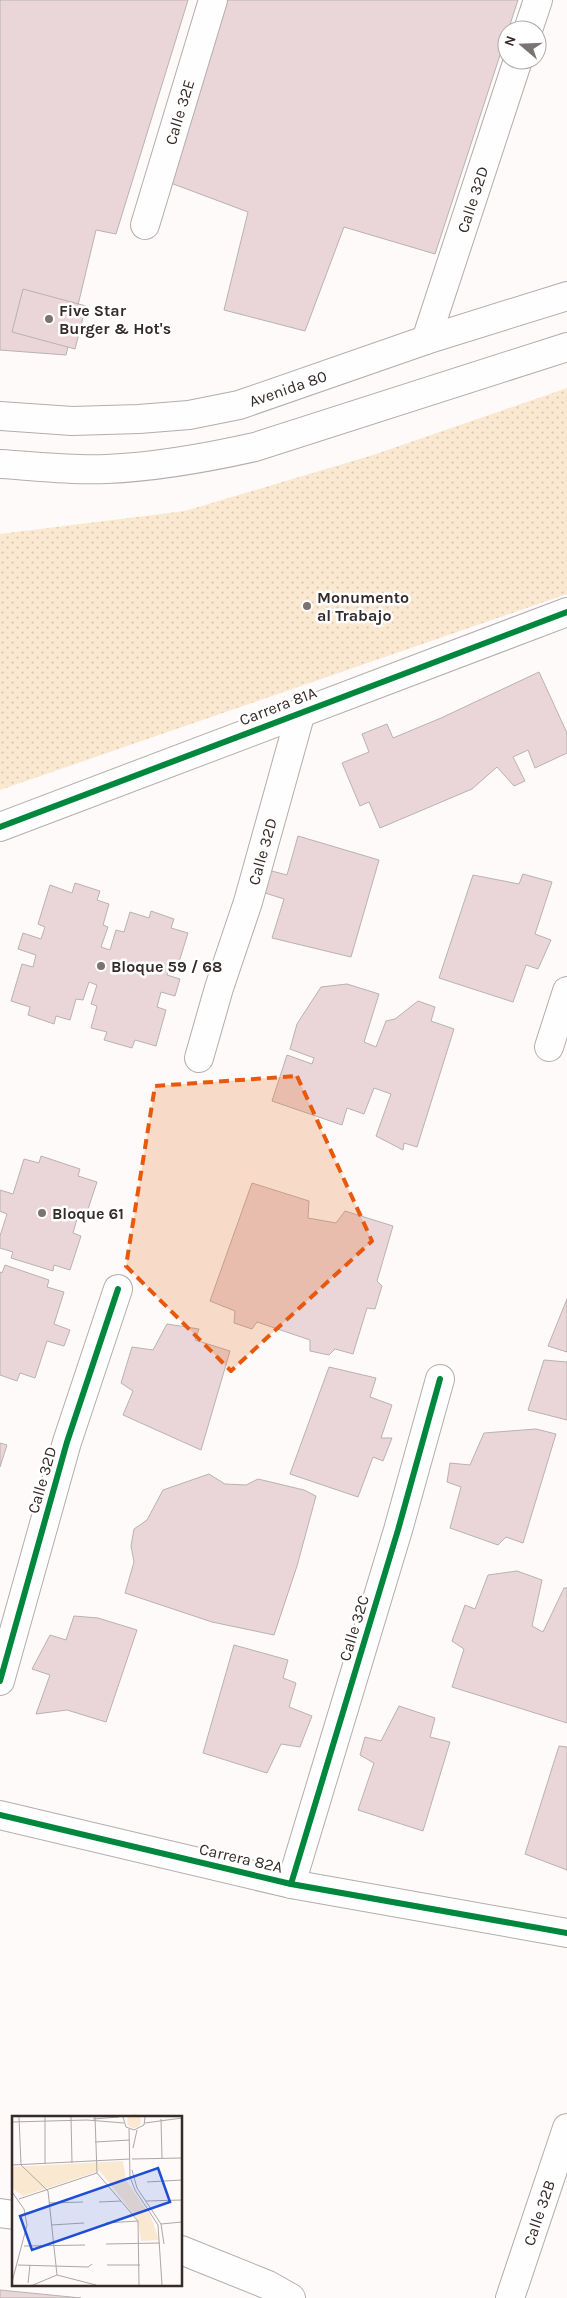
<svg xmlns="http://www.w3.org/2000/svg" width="567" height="2298" viewBox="0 0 567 2298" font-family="Karla,sans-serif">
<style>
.park{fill:url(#park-dots)}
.building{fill:#ead6d8;stroke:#b8b2b2}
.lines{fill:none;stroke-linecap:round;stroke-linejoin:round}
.minor-casing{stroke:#b3adac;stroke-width:30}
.tertiary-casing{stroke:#b3adac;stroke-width:30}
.primary-casing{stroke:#b3adac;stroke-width:30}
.minor{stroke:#fffefe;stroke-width:28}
.tertiary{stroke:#fffefe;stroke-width:28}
.primary{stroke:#fffefe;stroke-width:28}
.cycleway-casing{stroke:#fff;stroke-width:9}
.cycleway{stroke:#00873e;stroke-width:6}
.marked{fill:#e8590c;fill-opacity:0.2;stroke:#e8590c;stroke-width:4;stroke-dasharray:10 6;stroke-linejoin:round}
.poi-dot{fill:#7b7372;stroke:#fff;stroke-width:2}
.labels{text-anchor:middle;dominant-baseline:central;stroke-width:5;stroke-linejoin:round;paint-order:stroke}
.street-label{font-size:16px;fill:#352b29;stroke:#fff}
.poi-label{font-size:16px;font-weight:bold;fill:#352b29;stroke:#fff;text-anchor:start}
.inset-road{fill:none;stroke:#ada7a6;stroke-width:1}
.view{fill:#1d4ed8;fill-opacity:0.15;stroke:#1d4ed8;stroke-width:2.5}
.inset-edge{fill:none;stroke:#352b29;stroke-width:2.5}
</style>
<defs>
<pattern id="park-dots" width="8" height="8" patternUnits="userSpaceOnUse" patternTransform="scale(1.25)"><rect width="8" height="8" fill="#fbe8d1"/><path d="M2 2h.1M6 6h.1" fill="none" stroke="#d8c7b3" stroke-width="1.8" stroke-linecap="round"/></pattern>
</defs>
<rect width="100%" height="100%" fill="#fdfaf9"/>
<polygon class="park" points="567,388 567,594 0,790 0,534 185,511 373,455"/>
<g class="building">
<polygon points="0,0 188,0 116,234 96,230 66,355 0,350"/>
<polygon points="223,0 518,0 435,254 344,227 305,331 224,310 248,212 168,182"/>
<polygon points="23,289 86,306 75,349 12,332"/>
<polygon points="539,672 567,733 567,753 535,768 528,750 513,757 525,781 514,786 497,767 472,789 380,828 369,802 360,806 342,763 369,752 362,734 387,724 393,738 441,718"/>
<polygon points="298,836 379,860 351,957 272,938 284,899 262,892 268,870 287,875"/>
<polygon points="523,874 552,882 535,934 551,940 538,969 526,965 513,1002 439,978 473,875 519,884"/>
<polygon points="75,883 100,891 97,900 109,904 103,925 108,927 101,947 110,950 116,930 124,932 130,912 149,918 151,911 174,919 171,928 188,933 178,965 171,963 167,975 180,979 175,996 161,992 157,1007 166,1010 156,1046 135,1040 132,1048 104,1040 107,1032 91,1028 97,1006 91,1004 97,985 89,982 83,1000 76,999 70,1020 56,1016 54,1024 28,1015 30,1007 11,1001 22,964 33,967 36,955 18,949 23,933 41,939 45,927 38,924 50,885 72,893"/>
<polygon points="347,984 379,994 364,1042 376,1047 386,1021 395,1019 418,1001 435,1007 431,1021 454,1029 417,1147 404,1143 403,1150 376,1136 391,1094 374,1088 364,1114 347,1108 342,1125 272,1101 287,1055 312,1064 314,1058 290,1049 297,1024 321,987"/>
<polygon points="41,1156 80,1169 78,1176 97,1182 86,1215 79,1212 73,1233 81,1236 70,1270 54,1265 53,1271 11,1258 13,1252 0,1248 0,1236 7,1214 0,1211 0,1190 13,1194 24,1159 39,1163"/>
<polygon points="252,1183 309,1201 308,1218 336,1223 345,1211 393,1226 377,1281 382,1286 375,1309 367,1308 353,1354 335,1349 329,1355 310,1351 310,1340 257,1322 252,1329 234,1323 235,1311 210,1301"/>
<polygon points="5,1265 49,1280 47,1287 64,1292 54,1324 70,1330 64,1346 47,1341 35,1378 20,1373 17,1381 0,1375 0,1272 2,1273"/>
<polygon points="567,1299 567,1352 548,1346"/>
<polygon points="167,1324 199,1329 195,1340 230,1351 201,1450 123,1415 133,1391 121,1383 132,1347 153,1350"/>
<polygon points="544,1360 567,1362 567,1420 528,1410"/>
<polygon points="329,1367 376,1378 370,1397 392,1405 381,1438 392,1438 383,1461 373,1457 358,1497 290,1474"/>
<polygon points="536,1429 556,1434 523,1543 506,1537 498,1545 450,1528 461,1487 447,1482 450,1463 470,1465 484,1433"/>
<polygon points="0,1443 7,1445 0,1467"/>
<polygon points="209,1474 225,1484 246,1485 258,1479 304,1490 316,1496 297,1566 274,1635 212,1622 125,1593 134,1562 131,1546 134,1529 147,1520 163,1490"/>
<polygon points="517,1571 542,1580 532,1626 543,1632 564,1588 567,1588 567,1723 452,1687 464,1649 452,1641 465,1605 475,1609 488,1575"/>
<polygon points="74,1616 98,1618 137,1630 106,1722 67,1710 36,1714 50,1675 32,1669 50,1635 66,1640"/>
<polygon points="234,1645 288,1660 283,1678 296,1683 289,1707 312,1716 300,1747 281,1744 267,1773 203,1753"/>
<polygon points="399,1706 435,1718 430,1737 450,1742 423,1831 358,1810 374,1763 360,1755 365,1737 381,1741"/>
<polygon points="559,1746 567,1747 567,1870 525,1854"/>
<polygon points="0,2290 81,2298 0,2298"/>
</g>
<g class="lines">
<defs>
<g id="minor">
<polyline points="528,30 538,0"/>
<path id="s1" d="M145,225L213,0"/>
<path id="s2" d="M426,340L518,60"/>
<polyline points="0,827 567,612"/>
<polyline points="549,1047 567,991"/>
<path id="s3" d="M199,1058L219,988L248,902L301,712"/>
<polyline points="0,1681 67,1442 118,1289"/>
<polyline points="0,1815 291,1884 567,1933"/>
<polyline points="291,1884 398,1530 440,1379"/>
<path id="s4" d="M510,2298L567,2128"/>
</g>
<g id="tertiary">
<polyline points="0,2213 14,2215"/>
<polyline points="181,2250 268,2285 291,2298"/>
</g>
<g id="primary">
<path id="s5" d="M0,416L72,421L139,419L189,415L239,405L426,340L567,296"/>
<path d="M0,464C35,466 72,471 107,469C157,467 206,458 255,447L567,347"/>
</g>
</defs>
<use href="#minor" class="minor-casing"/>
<use href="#tertiary" class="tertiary-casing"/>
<use href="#primary" class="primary-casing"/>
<use href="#minor" class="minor"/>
<use href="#tertiary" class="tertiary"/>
<use href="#primary" class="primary"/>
<defs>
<g id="cycleway">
<polyline points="0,827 567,612"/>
<polyline points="0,1681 67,1442 118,1289"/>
<polyline points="0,1815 291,1884 567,1933"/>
<polyline points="291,1884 398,1530 440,1379"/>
</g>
</defs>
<use href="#cycleway" class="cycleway-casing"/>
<use href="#cycleway" class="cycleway"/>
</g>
<path class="marked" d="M297,1076L372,1241L231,1371L126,1266L155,1086Z"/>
<g class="poi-dot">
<circle cx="49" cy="319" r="5"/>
<circle cx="307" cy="606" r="5"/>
<circle cx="101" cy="966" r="5"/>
<circle cx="42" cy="1213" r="5"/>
</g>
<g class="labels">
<g class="street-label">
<text stroke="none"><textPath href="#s1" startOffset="118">Calle 32E</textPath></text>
<text stroke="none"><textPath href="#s2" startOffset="148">Calle 32D</textPath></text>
<text stroke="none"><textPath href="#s5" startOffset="292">Avenida 80</textPath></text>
<text transform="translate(278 706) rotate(-21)">Carrera 81A</text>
<text stroke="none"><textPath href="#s3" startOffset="216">Calle 32D</textPath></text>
<text transform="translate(42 1480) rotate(-74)">Calle 32D</text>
<text transform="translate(354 1628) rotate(-73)">Calle 32C</text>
<text transform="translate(241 1858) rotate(13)">Carrera 82A</text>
<text stroke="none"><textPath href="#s4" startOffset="90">Calle 32B</textPath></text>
</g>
<g class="poi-label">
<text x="59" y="310">Five Star<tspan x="59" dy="18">Burger &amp; Hot's</tspan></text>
<text x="317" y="597">Monumento<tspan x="317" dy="18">al Trabajo</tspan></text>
<text x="111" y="966">Bloque 59 / 68</text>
<text x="52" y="1213">Bloque 61</text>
</g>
</g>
<g transform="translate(12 2116)">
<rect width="170" height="170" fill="#fdfaf9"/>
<path d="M115 5a7 7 0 1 1 14 0a7 7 0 1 1-14 0ZM111,45L114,64L139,101L147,124L129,125L126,104L88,55L11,80L0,72V51Z" fill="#fbe8d1"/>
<path d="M28,53L53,54V65H28Z" fill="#fbe8d1"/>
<path class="inset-road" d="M7,1L9,49L36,75L45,159M33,1V48M59,1L60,47M83,1L85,57L126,105L127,169M111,1L114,11L122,14L132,9L133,1M81,3L107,1M149,3L150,42M0,6L75,4L112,7M133,7L170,2M117,13L118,61L123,74L146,109L150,169M83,26L118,24M121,32L125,14M120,43L170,42M0,49L118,43M120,54L125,72L149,108L152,128M135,66L170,64M0,76L12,93L15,109L0,166M7,83L85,57M134,85L170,84M87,86L109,85M37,87L71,86M94,107L126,105M149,108L170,106M39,109L72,107M94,128L148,127M12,130L73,129M6,149L76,151L80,148M95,149H128M16,167L18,149M21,169L45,159L84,169"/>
<path class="view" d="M146,52L158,86L20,134L8,100Z"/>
<rect width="170" height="170" class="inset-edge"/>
</g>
<g transform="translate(522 45) rotate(289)"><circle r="24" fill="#ffffff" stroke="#aeaaa9"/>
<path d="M0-4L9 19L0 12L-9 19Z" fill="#7b7372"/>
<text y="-8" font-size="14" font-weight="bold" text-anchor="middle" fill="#352b29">N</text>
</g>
</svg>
